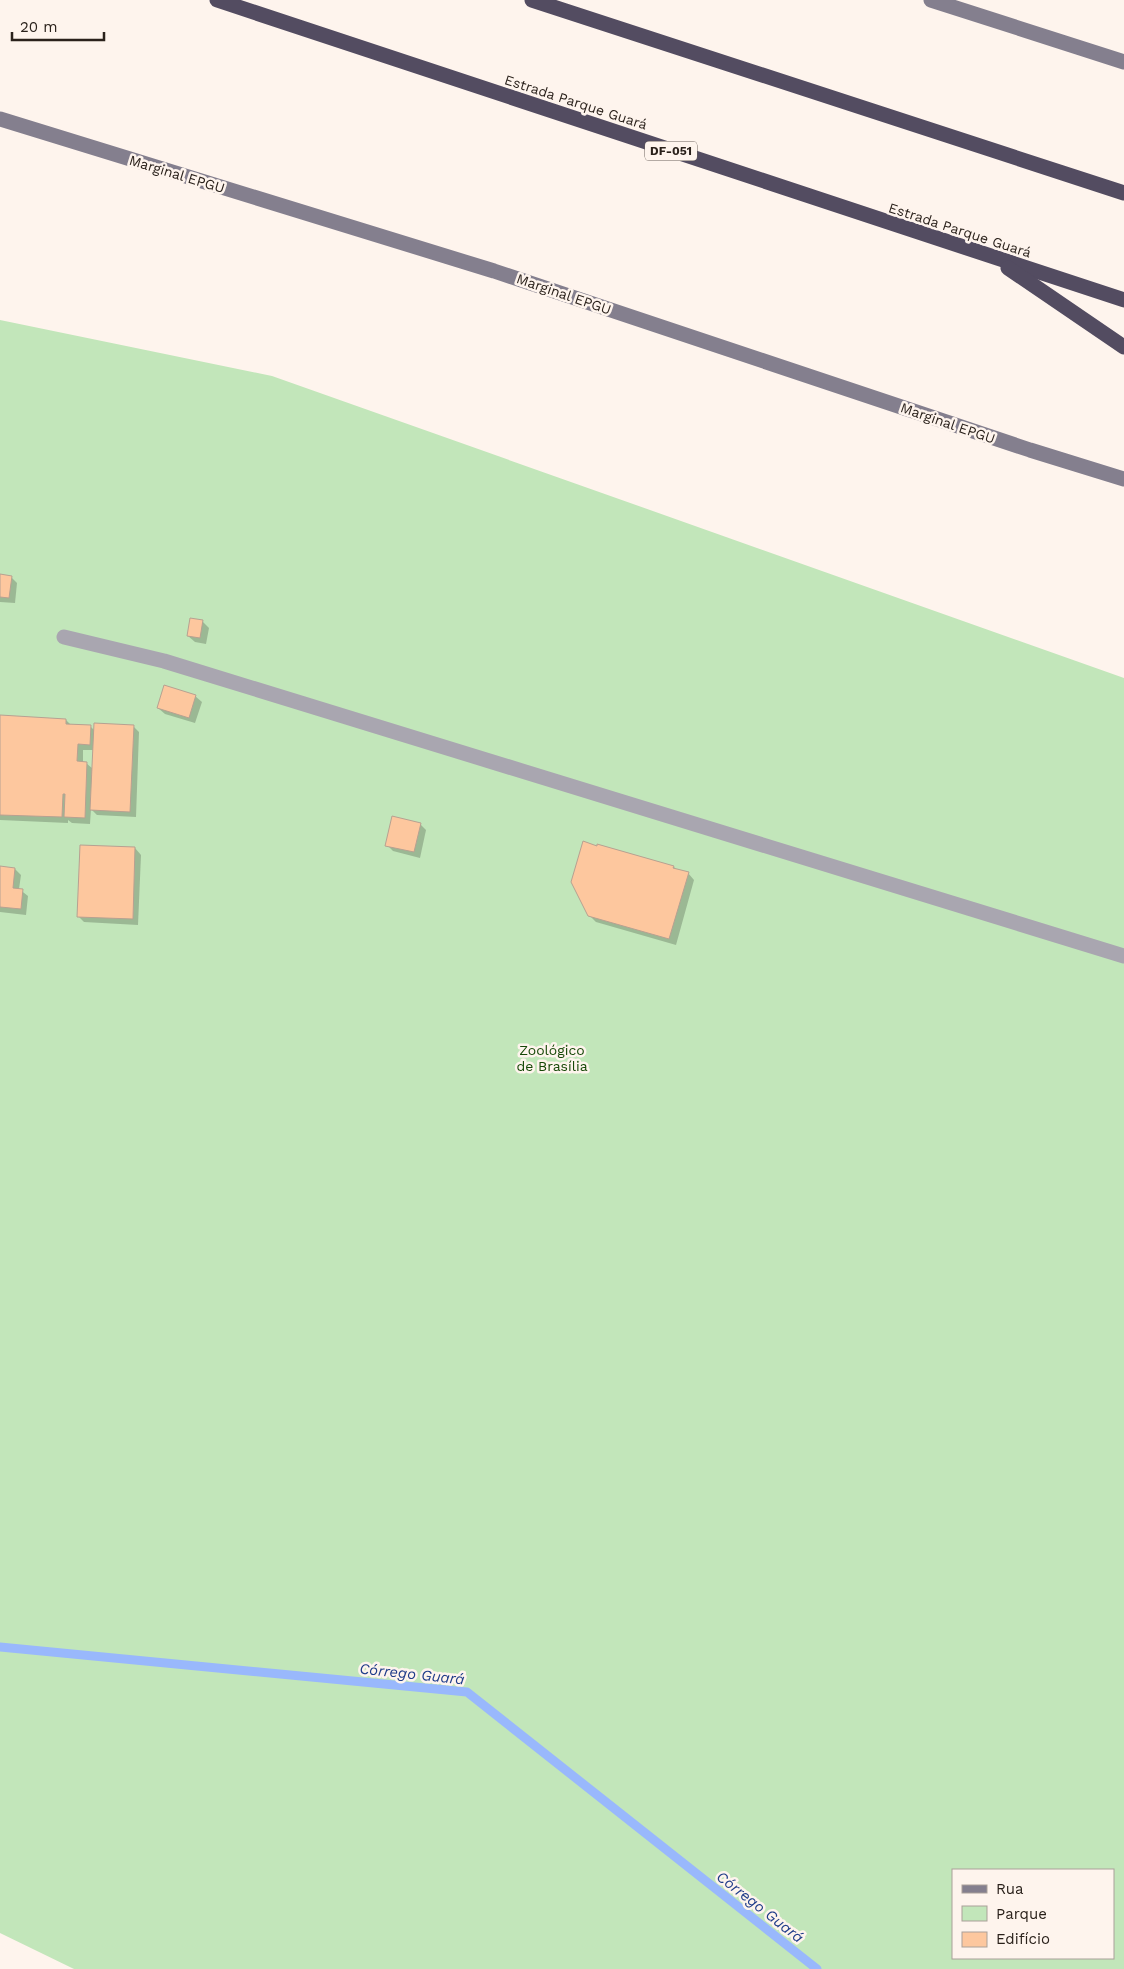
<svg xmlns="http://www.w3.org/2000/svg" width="1124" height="1969" viewBox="0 0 1124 1969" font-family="'Work Sans',sans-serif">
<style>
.green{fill:#c2e6ba;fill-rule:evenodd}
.shadow{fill:#0003;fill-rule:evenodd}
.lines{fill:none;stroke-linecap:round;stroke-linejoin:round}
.stream{stroke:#99b8fc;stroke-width:9}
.building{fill:#fdc79e;stroke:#b7a191}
.lane{stroke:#a9a6b0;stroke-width:15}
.secondary{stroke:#847f8e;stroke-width:15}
.highway{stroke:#534c61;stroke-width:15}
.labels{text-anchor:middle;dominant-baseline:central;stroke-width:5;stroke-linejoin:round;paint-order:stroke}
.shield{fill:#fef4ed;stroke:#6a605a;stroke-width:1}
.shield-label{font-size:12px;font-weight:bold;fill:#2a211b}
.street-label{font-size:14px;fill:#2a211b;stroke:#fef4ed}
.park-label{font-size:14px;fill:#164807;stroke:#fef4ed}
.water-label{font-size:15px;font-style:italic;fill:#1f3c89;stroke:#fef4ed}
</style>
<rect width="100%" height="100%" fill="#fef4ed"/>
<path class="green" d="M0,320L272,376L1124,678V1969H74L0,1933ZM953,1870H1113V1958H953Z"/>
<g class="shadow">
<polygon points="0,576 11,577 17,583 15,603 0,602"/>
<polygon points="202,621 209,628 206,644 195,642 188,636"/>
<polygon points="195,696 202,702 195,723 165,714 158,708"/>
<path d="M0,717L66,720L71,725L90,726L95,731L133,726L139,732L136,817L97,815L91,809L90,824L72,823L68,820V823L0,820ZM83,750H94L93,769L86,763H83Z"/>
<polygon points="420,824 426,830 420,858 393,851 387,845"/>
<polygon points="598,845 674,867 677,870 688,873 694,880 676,945 596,922 589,915"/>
<polygon points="135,848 141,855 138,925 84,922 78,916"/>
<polygon points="0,867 15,869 21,875 19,889 28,896 26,915 0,912"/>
</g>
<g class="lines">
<polyline class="stream" points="0,1647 467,1692 817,1969"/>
</g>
<g class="building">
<polygon points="0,574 12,576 9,598 0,597"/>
<polygon points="190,618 203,620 200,638 187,636"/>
<polygon points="164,685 196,695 189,718 157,708"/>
<polygon points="0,715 66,719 66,724 91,725 90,745 78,744 77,761 87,762 85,818 64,817 65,794 63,794 62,817 0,815"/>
<polygon points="94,723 134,725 130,812 90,810"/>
<polygon points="392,816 421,823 414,852 385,846"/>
<polygon points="583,841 597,846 597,844 674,866 673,868 689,872 669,939 588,916 571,882"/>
<polygon points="80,845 135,847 133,919 77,917"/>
<polygon points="0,866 15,868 13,888 23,889 21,909 0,907"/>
</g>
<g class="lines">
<polyline class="lane" points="64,637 164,661 1124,956"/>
<g class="secondary">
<polyline points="931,0 1124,62"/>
<polyline points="0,119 494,271 1030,450 1124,479"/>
</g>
<g class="highway">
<polyline points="217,0 1124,300"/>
<polyline points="532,0 1124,193"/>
<polyline points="1008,268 1124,347"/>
</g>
</g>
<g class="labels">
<rect class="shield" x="645" y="141.5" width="52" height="19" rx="4"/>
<g class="shield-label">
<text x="671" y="151">DF-051</text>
</g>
<g class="street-label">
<text transform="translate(576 102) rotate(18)">Estrada Parque Guará</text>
<text transform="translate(177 174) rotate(17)">Marginal EPGU</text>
<text transform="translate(960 230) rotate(18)">Estrada Parque Guará</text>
<text transform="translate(564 294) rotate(19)">Marginal EPGU</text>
<text transform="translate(948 423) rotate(19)">Marginal EPGU</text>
</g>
<g class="park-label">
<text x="552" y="1050">Zoológico<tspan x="552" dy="16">de Brasília</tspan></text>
</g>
<g class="water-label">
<text transform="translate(412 1674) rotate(6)">Córrego Guará</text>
<text transform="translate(760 1907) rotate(38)">Córrego Guará</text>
</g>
</g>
<rect x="952" y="1869" width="162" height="90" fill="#fef4ed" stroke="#a9a099"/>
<rect x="962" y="1885" width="25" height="8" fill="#847f8e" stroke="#a9a099"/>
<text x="996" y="1894" font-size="15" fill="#2a211b">Rua</text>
<rect x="962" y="1906" width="25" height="15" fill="#c2e6ba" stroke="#a9a099"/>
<text x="996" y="1919" font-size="15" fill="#2a211b">Parque</text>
<rect x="962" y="1932" width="25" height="15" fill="#fdc79e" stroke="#a9a099"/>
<text x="996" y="1944" font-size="15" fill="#2a211b">Edifício</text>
<path d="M12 32v8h92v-8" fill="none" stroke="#2a211b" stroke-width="2.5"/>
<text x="20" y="32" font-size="15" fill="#2a211b" stroke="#fef4ed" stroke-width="4" paint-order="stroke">20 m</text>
</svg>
